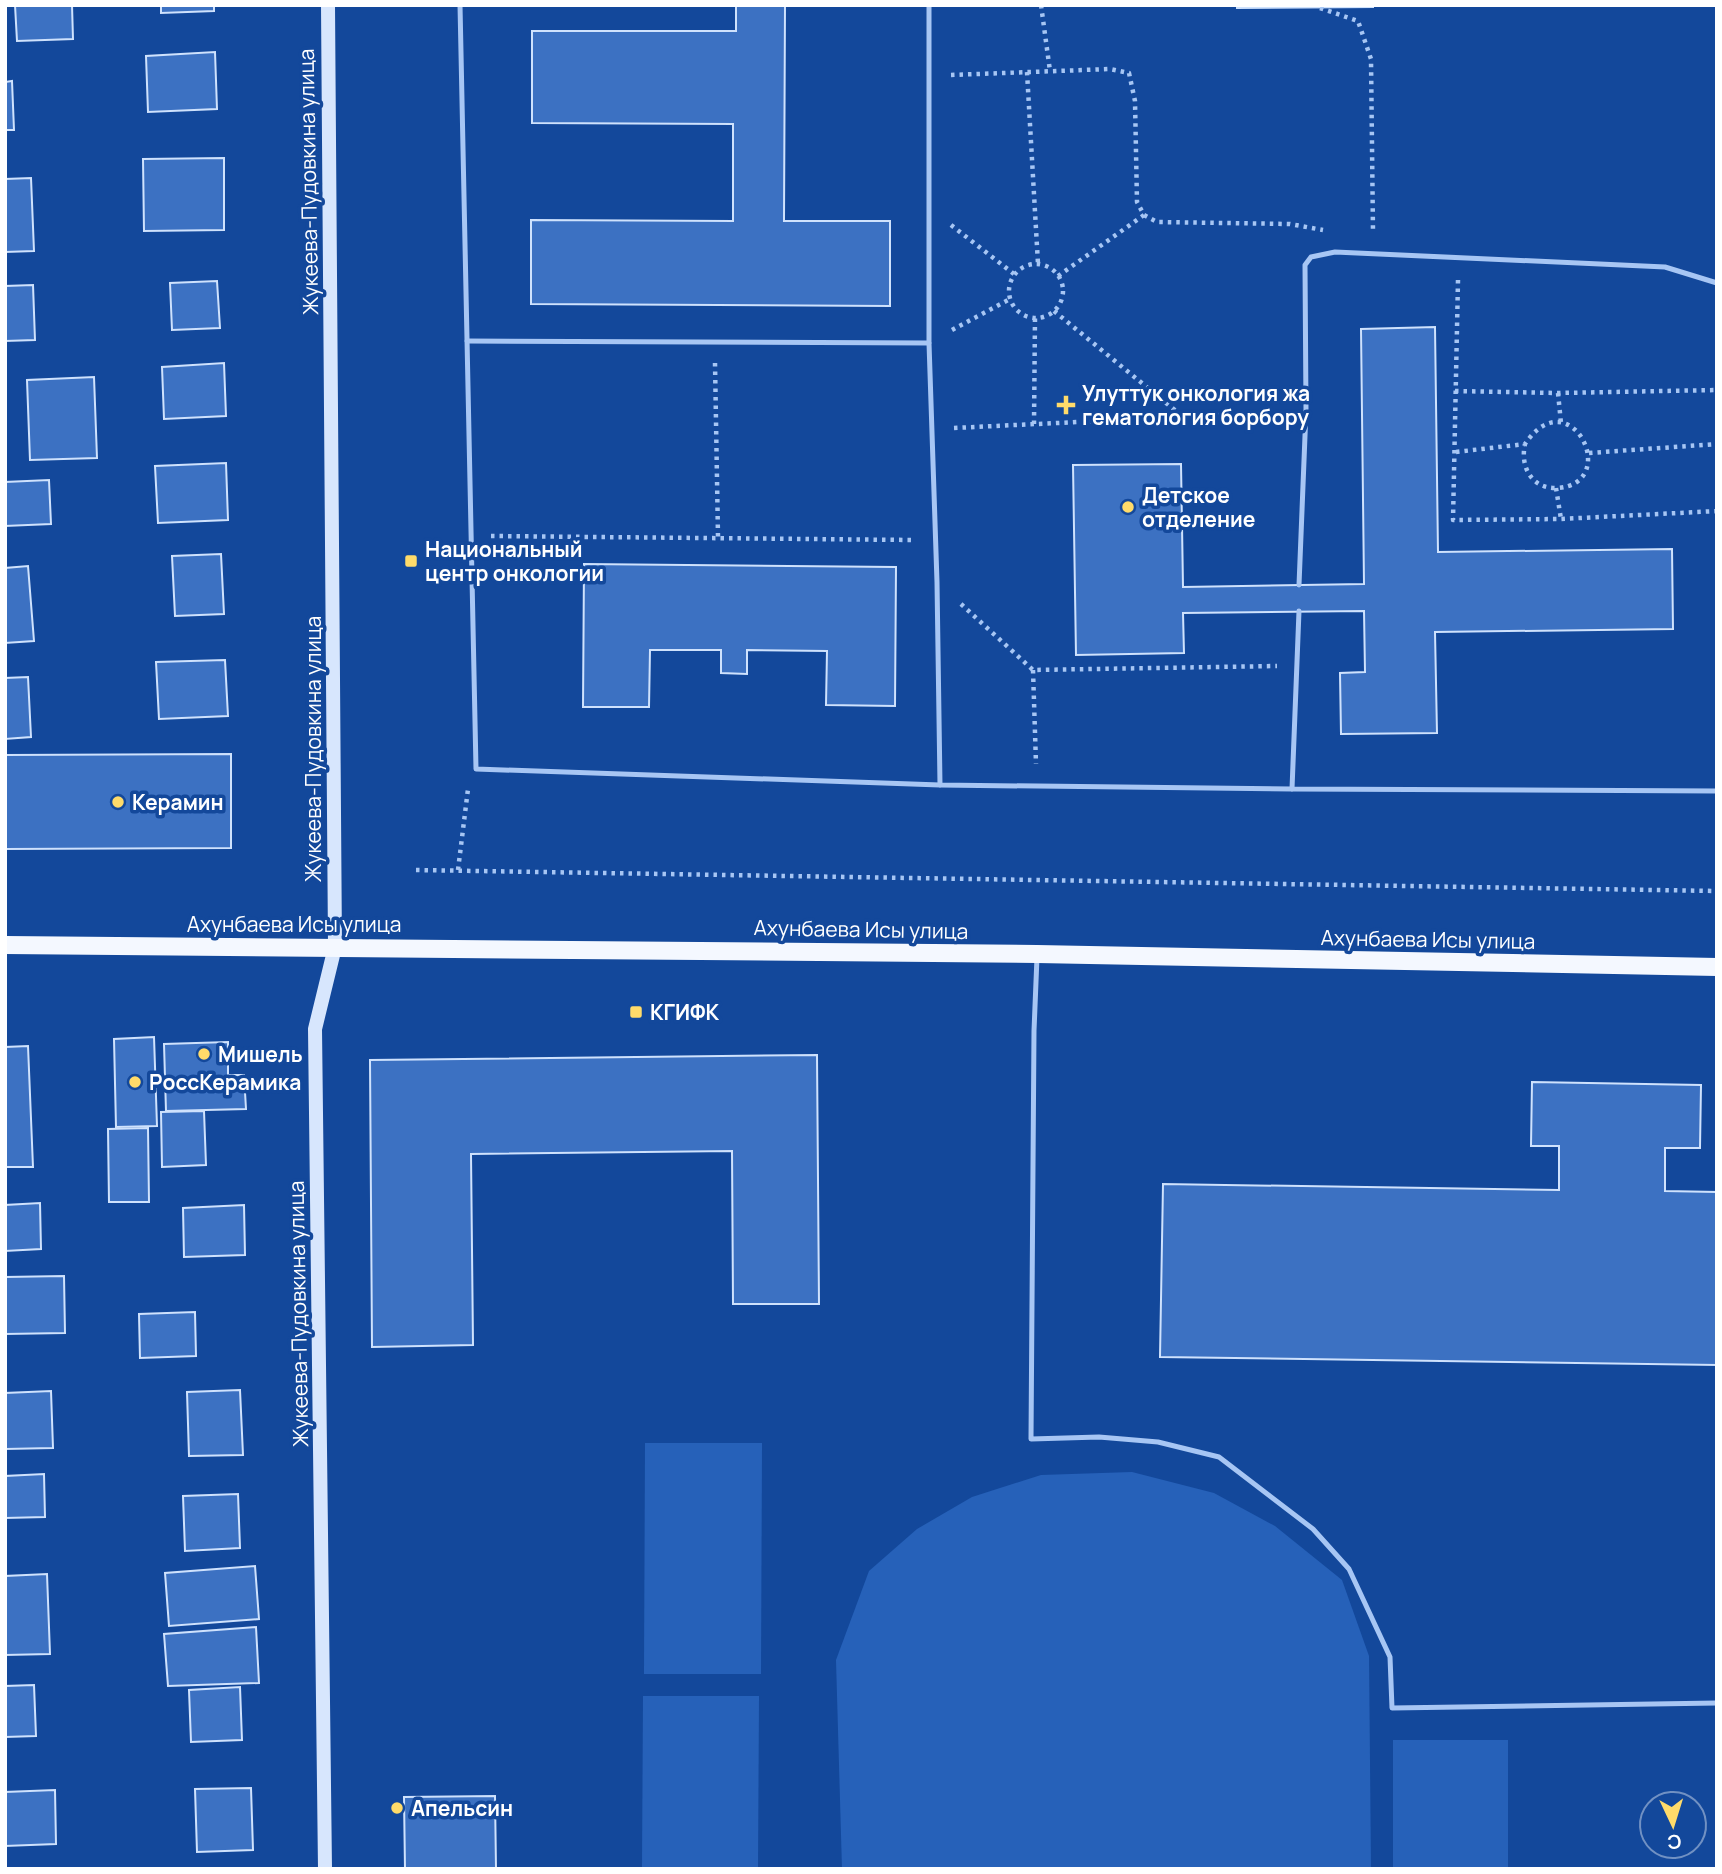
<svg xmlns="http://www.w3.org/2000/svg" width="1722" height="1874" viewBox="0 0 1722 1874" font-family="Manrope,sans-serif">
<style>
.green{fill:#2661b9}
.building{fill:#3c71c2;stroke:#cfe2fd;stroke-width:2}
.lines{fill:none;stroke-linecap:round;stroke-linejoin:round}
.path{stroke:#a7c6f4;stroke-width:4.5;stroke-dasharray:3.5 5;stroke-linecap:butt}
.service{stroke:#a7c6f4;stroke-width:5}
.secondary{stroke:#d7e6fd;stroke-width:14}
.primary{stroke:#f4f8ff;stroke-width:18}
.poi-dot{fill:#ffdb6a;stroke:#13489b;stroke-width:2.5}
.labels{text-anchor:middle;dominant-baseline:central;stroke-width:7;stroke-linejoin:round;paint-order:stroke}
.street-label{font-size:21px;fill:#fff;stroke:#13489b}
.poi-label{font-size:21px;font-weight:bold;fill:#fff;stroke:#13489b;text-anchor:start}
</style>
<rect width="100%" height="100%" fill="#13489b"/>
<g class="green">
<polygon points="645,1443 762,1443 761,1674 644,1674"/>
<polygon points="1132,1472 1214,1493 1275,1526 1342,1580 1369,1656 1371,1869 842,1869 836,1660 869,1571 917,1529 972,1497 1041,1475"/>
<polygon points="643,1696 759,1696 758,1869 642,1869"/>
<rect x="1393" y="1740" width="115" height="129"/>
</g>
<g class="building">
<polygon points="15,5 72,5 73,39 17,41"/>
<polygon points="161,5 214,5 214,11 161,13"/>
<polygon points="736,5 785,5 784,221 890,221 890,306 531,304 531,220 733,221 733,124 532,123 532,31 736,31"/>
<polygon points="1237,5 1373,5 1373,7 1237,8"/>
<polygon points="215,52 217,109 148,112 146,56"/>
<polygon points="12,81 14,130 5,130 5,82"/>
<polygon points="224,158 224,230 144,231 143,159"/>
<polygon points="31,178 34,251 5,252 5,179"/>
<polygon points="217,281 220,328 172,330 170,283"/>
<polygon points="33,285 35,340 5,341 5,286"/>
<polygon points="1435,327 1438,552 1672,549 1673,629 1435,632 1437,733 1341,734 1340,673 1365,672 1364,611 1183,613 1184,653 1076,655 1073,465 1181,464 1183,587 1364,584 1361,329"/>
<polygon points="224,363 226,416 164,419 162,367"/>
<polygon points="94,377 97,458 30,460 27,380"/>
<polygon points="226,463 228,520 158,523 155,466"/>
<polygon points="49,480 51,524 5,526 5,482"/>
<polygon points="221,554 224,614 175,616 172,556"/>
<polygon points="584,564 896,567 895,706 826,705 827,651 747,650 747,674 721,673 721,650 650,650 649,707 583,707"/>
<polygon points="28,566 34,641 5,643 5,568"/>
<polygon points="225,660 228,716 159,719 156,662"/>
<polygon points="28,677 31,737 5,739 5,678"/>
<polygon points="231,754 231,848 5,849 5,755"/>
<polygon points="154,1037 157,1126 116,1127 114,1039"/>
<polygon points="228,1042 228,1075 244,1075 246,1109 166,1111 164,1044"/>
<polygon points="28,1046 33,1167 5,1167 5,1047"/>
<polygon points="817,1055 819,1304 733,1304 732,1151 471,1154 473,1345 372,1347 370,1060"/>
<polygon points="1532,1082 1701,1085 1700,1148 1665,1148 1665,1191 1717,1192 1717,1365 1160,1357 1163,1184 1559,1190 1559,1146 1531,1146"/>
<polygon points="204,1111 206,1165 162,1167 161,1112"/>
<polygon points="148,1128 149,1202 109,1202 108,1129"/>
<polygon points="40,1203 41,1249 5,1251 5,1205"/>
<polygon points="244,1205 245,1255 184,1257 183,1208"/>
<polygon points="64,1276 65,1333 5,1334 5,1277"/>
<polygon points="195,1312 196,1356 140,1358 139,1314"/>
<polygon points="240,1390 243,1455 189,1456 187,1392"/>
<polygon points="51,1391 53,1448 5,1449 5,1393"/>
<polygon points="44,1474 45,1517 5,1518 5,1476"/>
<polygon points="238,1494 240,1548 185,1551 183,1496"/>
<polygon points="255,1566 259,1619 169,1626 165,1573"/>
<polygon points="47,1574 50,1654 5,1655 5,1576"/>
<polygon points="256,1627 259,1683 168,1686 164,1634"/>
<polygon points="34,1685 36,1736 5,1737 5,1686"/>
<polygon points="240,1687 242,1740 191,1742 189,1690"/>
<polygon points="251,1788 253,1850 197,1852 195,1789"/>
<polygon points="55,1790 56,1844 5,1846 5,1792"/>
<polygon points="495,1796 496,1869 405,1869 404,1797"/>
</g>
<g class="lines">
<g class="path">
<polyline points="1041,5 1050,71"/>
<polyline points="1320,8 1358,21 1371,59 1373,232"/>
<polyline points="1027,72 1038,264"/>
<polyline points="951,75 1110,69 1129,73 1135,101 1137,202 1144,215 1157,222 1290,224 1323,230"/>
<polyline points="951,225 1014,274"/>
<circle cx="1036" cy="291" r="27"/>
<polyline points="1058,276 1144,215"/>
<polyline points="1458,280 1453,520 1561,519 1717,511"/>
<polyline points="1054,311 1182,416"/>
<polyline points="952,330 1010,299"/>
<polyline points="715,363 718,537"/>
<polyline points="1455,391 1558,393 1717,390"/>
<polyline points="1558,393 1561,423"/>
<polyline points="1034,424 1035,317"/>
<polyline points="954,428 1284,412"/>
<path d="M1456,452L1525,444C1570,377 1623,484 1557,488C1531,489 1520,466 1525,444"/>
<polyline points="1589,453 1717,444"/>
<polyline points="1556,488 1561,519"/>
<polyline points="491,536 913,540"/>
<polyline points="961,604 1033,670 1277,666"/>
<polyline points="1033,670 1036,764"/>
<polyline points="416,870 1717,891"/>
<polyline points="458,870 468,789"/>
</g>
<g class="service">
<polyline points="460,5 476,769 940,785 1292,789"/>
<polyline points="929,5 929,343 937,582 940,785"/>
<polyline points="467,341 929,343"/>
<polyline points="1299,585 1306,411 1305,265 1311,257 1335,252 1665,267 1717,283"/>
<polyline points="1299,611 1292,789 1717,791"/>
<polyline points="1037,957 1034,1031 1031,1439 1099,1437 1158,1442 1219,1457 1313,1529 1349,1569 1390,1657 1392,1708 1717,1703"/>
</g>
<polyline class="secondary" points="325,1869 315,1029 335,947 328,5"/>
<polyline class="primary" points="5,945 1037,954 1717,967"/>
</g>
<g class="poi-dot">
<path d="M1062.5 394.5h7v7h7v7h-7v7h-7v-7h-7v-7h7z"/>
<circle cx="1128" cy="507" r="7"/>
<rect x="404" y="554" width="14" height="14" rx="3.5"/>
<circle cx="118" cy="802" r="7"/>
<rect x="629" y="1005" width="14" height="14" rx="3.5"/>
<circle cx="204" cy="1054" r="7"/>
<circle cx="135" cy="1082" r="7"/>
<circle cx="397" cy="1808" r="7"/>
</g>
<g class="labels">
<g class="street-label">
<text transform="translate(308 182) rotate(-91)">Жукеева-Пудовкина улица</text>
<text transform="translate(313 749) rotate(-90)">Жукеева-Пудовкина улица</text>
<text x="294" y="924">Ахунбаева Исы улица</text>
<text transform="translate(861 929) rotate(1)">Ахунбаева Исы улица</text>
<text transform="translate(1428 939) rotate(1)">Ахунбаева Исы улица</text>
<text transform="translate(298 1314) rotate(-91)">Жукеева-Пудовкина улица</text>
</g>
<g class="poi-label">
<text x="1082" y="393">Улуттук онкология жа<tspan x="1082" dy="24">гематология борбору</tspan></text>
<text x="1142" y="495">Детское<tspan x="1142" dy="24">отделение</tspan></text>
<text x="425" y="549">Национальный<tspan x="425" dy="24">центр онкологии</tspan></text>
<text x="132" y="802">Керамин</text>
<text x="650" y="1012">КГИФК</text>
<text x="218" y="1054">Мишель</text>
<text x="149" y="1082">РоссКерамика</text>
<text x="411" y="1808">Апельсин</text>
</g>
</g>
<rect width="1722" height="1874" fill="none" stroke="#ffffff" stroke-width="14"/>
<g transform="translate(1673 1825) rotate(176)"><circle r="33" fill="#13489b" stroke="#7191c3" stroke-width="2"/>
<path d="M0-5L12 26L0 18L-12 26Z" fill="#ffdb6a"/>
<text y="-10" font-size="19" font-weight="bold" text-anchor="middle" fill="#ffffff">С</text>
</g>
</svg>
